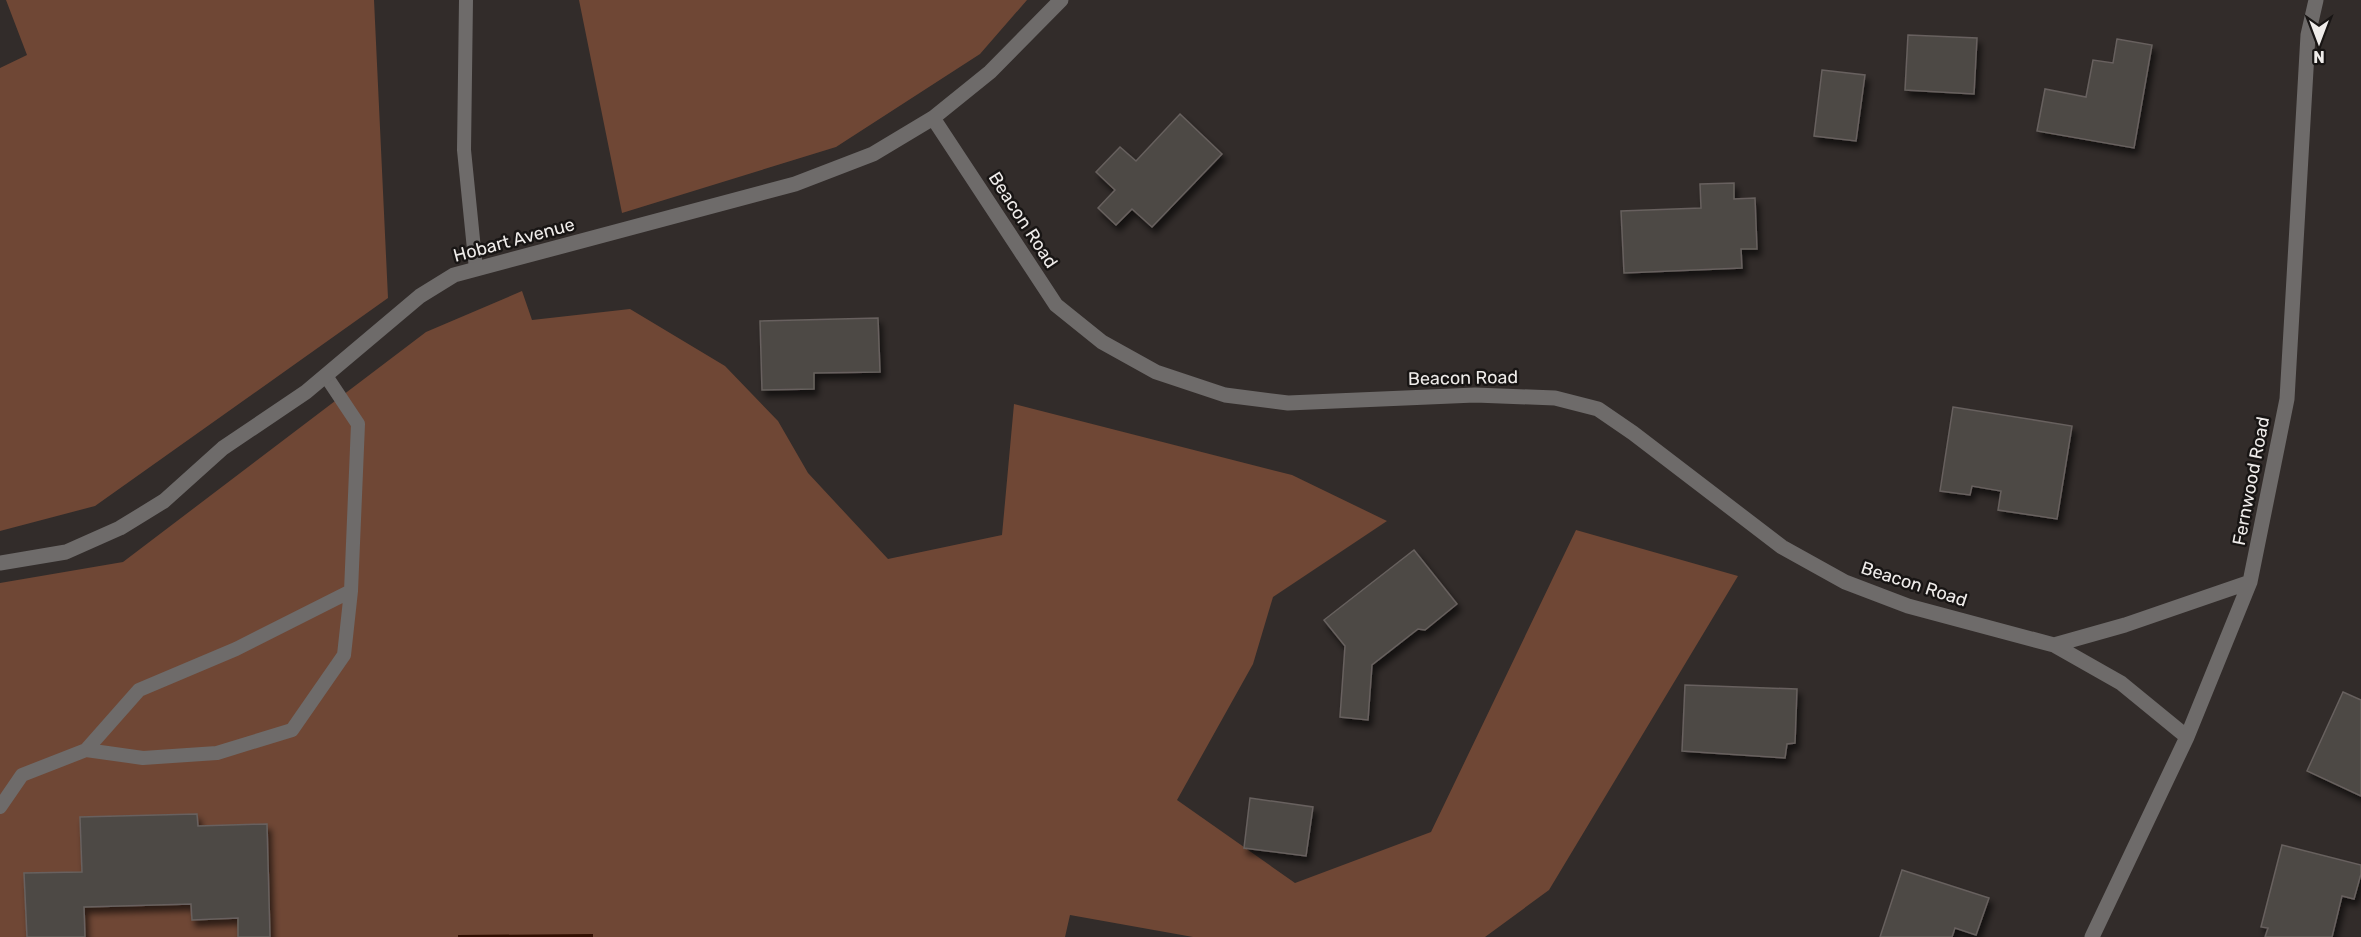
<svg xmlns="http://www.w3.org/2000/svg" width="2361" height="937" font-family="Rubik,sans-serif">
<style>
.green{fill:#6f4735}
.water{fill:#311002}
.building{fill:#4d4845;stroke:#67615e;stroke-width:1.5;filter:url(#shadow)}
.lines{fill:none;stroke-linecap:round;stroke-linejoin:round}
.lane{stroke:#6e6b6a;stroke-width:14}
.street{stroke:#6e6b6a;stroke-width:15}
.labels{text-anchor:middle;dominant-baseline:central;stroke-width:5;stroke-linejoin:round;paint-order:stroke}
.street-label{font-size:18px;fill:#efecea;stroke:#181514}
</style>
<defs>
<filter id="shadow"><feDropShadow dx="3.5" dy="6" stdDeviation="3" flood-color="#0009"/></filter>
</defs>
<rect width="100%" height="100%" fill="#322c2a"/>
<path class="green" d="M 6,0 L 374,0 L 388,298 L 95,506 L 0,531 L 0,68 L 27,55 Z
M 579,0 L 1027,0 L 980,54 L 836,147 L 622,213 Z
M 522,291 L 532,320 L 630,309 L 725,366 L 778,421 L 808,473 L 888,559 L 1002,535 L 1014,404 L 1292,475 L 1387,521 L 1273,597 L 1253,664 L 1177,800 L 1295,883 L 1431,832 L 1576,530 L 1738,576 L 1549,890 L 1485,937 L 1193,937 L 1070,915 L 1065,937 L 0,937 L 0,583 L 123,562 L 426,332 Z"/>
<path class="water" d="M 593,934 L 593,937 L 458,937 L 458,935 Z"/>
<path class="building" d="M 1908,35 L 1977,38 L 1974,94 L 1905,90 Z
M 2117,39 L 2152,45 L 2134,148 L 2037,131 L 2045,89 L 2086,97 L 2093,60 L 2113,63 Z
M 1822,70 L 1865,75 L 1856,141 L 1814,136 Z
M 1180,114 L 1222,154 L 1152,227 L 1132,209 L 1116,225 L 1098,208 L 1115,190 L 1096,172 L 1120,147 L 1136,161 Z
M 1734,183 L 1734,199 L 1755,198 L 1757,249 L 1741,249 L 1742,268 L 1624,273 L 1621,211 L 1701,208 L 1700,184 Z
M 878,318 L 880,372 L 814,373 L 814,389 L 762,390 L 760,321 Z
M 1953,407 L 2072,426 L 2057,519 L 1998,510 L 2001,491 L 1972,486 L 1970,495 L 1940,491 Z
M 1414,550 L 1457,604 L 1425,630 L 1418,629 L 1372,665 L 1368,720 L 1340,717 L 1345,646 L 1324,620 Z
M 1685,685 L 1797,689 L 1795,743 L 1787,744 L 1785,758 L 1682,751 Z
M 2343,692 L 2361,700 L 2361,796 L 2307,771 Z
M 1250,798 L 1313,807 L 1306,856 L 1244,848 Z
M 197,814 L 198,826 L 267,824 L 270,937 L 238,937 L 238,918 L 192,920 L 191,904 L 84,907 L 85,937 L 27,937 L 24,873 L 82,872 L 80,817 Z
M 2282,845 L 2361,865 L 2361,874 L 2354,899 L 2342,896 L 2332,937 L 2265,937 L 2268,928 L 2261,927 Z
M 1902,870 L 1989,898 L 1976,935 L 1955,928 L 1952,937 L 1880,937 Z"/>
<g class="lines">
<path class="lane" d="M 466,0 L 464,150 L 476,269
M 86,750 L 143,758 L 217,753 L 292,730 L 344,655 L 351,591
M 0,807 L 22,775 L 86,750 L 139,690 L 236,649 L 351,591 L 358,424 L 326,376"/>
<path class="street" d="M 933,118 L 1056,305 L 1102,342 L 1156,372 L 1225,395 L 1288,403 L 1475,395 L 1555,398 L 1598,409 L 1633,433 L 1782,547 L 1845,582 L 1908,606 L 2054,645 L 2121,683 L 2187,737
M 0,563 L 66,552 L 120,528 L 164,501 L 223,448 L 306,392 L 420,296 L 454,275 L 795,184 L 873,154 L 933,118 L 990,72 L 1061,0
M 2054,645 L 2125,625 L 2250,582
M 2092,937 L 2187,737 L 2250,582 L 2287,399 L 2308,35 L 2316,0"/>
</g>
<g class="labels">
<g class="street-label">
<text transform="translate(1023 220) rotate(57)">Beacon Road</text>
<text transform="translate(514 240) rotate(-15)">Hobart Avenue</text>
<text transform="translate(1463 378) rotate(-1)">Beacon Road</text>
<text transform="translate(2251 481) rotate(-79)">Fernwood Road</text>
<text transform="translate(1914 584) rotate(18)">Beacon Road</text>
</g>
</g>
<g transform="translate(2319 42) rotate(180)" stroke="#181514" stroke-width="4.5" paint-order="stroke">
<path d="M0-4.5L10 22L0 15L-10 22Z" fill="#efecea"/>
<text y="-9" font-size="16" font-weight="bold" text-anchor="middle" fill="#efecea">N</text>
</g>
</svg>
